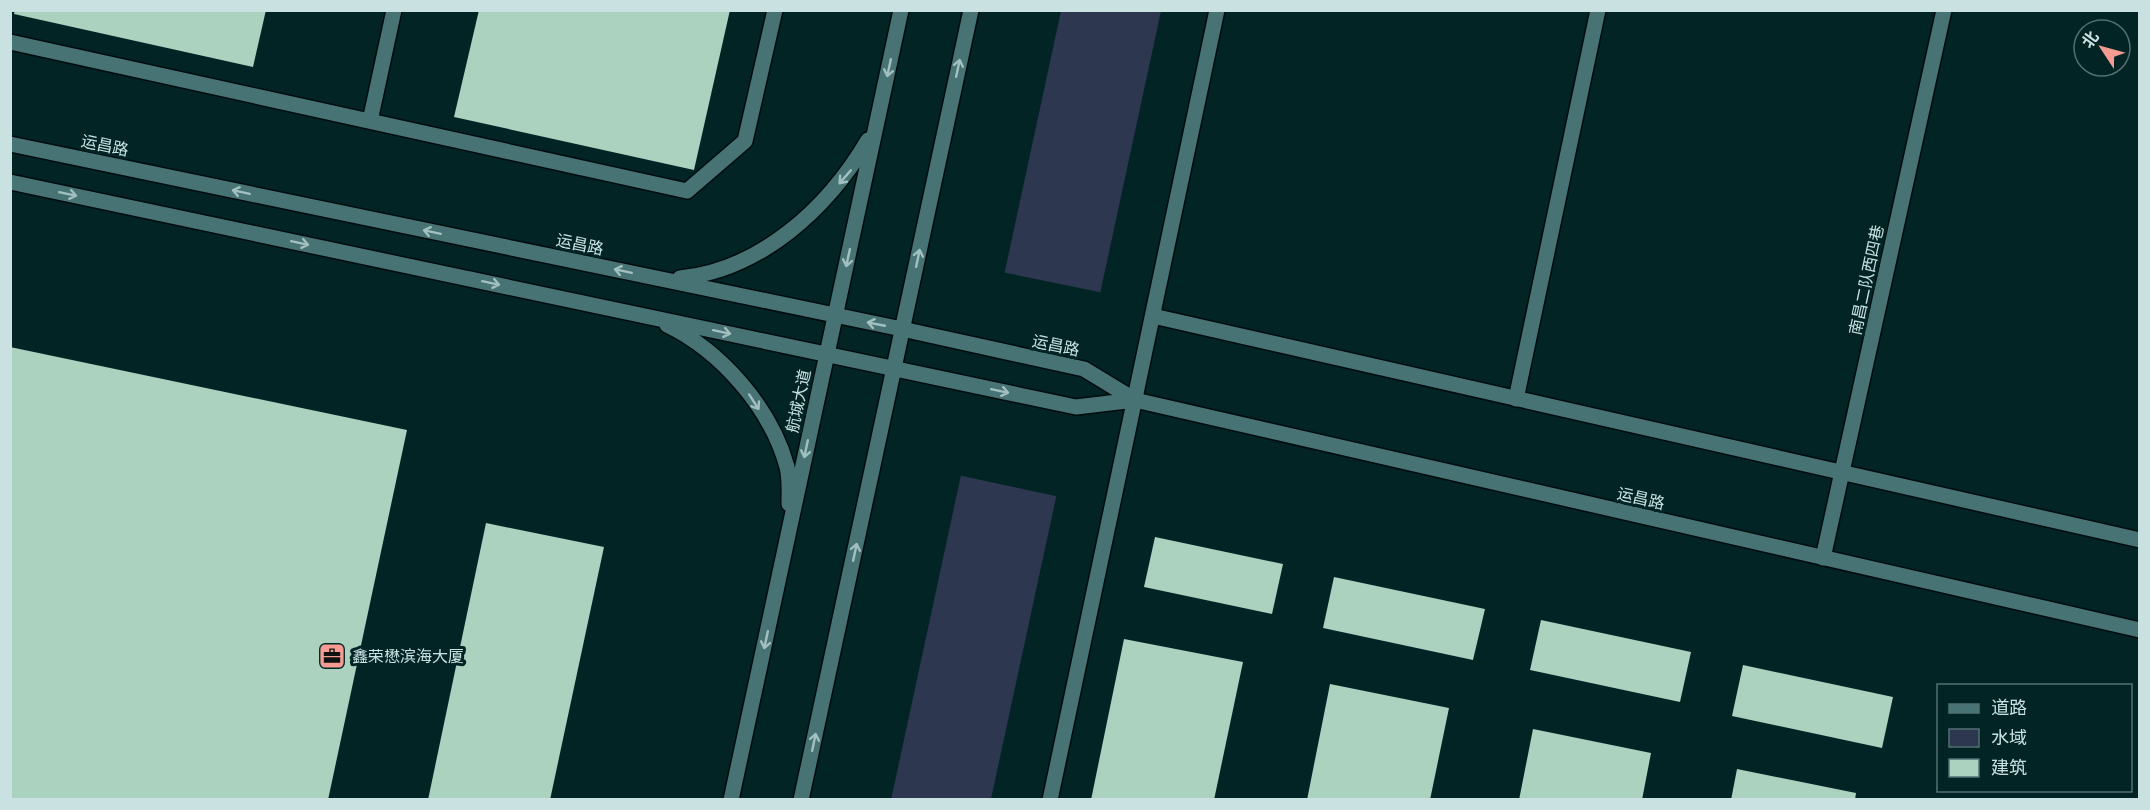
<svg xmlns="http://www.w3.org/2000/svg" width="2150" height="810" font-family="Mulish,'Noto Sans SC',sans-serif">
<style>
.water{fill:#2d374f}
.pier{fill:#022425}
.building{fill:#abd1bf}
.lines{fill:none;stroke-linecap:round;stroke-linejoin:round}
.lane-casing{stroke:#000c0d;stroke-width:18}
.street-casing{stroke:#000c0d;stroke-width:18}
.secondary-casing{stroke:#000c0d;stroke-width:18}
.lane{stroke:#477374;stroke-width:15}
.street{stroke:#477374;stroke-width:15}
.secondary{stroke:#477374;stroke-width:15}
.oneway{stroke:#a3c0c1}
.labels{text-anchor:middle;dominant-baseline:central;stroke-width:6;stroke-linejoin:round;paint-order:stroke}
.street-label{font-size:16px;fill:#cae1e2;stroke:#022425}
.poi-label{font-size:16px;fill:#cae1e2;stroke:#022425;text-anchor:start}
</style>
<rect width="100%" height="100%" fill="#022425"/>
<path class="water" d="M 1061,11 L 1161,11 L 991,799 L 891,800 Z"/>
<path class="pier" d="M 1002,272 L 1104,293 L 1060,497 L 958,475 Z"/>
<path class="building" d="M 15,10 L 266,10 L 253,67 L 14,14 Z
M 479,10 L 730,10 L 694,170 L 454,117 Z
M 10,347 L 407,430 L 328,800 L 10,800 Z
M 486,523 L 604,547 L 550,800 L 428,800 Z
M 1155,537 L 1283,564 L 1272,614 L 1144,587 Z
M 1334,577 L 1485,609 L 1473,660 L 1323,628 Z
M 1541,620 L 1691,652 L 1680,702 L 1530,670 Z
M 1124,639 L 1243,662 L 1214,800 L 1091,800 Z
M 1743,665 L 1893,697 L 1882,748 L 1732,716 Z
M 1330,684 L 1449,708 L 1430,800 L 1307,800 Z
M 1533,729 L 1651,753 L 1642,800 L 1519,800 Z
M 1737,769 L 1856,793 L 1855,800 L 1731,800 Z"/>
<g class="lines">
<defs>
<path id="lane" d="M 10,42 L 687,191 L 745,141 L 775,10
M 370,121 L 394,10
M 1153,316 L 2140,540"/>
<path id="street" d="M 1516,399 L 1598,10
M 1823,558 L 1944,10
M 1050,800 L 1217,10"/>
<path id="secondary" d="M 10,144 L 902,329 L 1084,369 L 1135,400 L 2140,630
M 10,182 L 1076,407 L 1135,400
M 680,278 C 761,270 828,208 868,140
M 667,325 C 721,351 771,408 787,467 C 790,478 789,492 789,504
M 731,800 L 901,10
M 801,800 L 971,10"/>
</defs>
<use href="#lane" class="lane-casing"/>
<use href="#street" class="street-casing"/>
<use href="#secondary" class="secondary-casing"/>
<use href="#lane" class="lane"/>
<use href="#street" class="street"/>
<use href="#secondary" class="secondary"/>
</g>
<defs><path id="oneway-shaft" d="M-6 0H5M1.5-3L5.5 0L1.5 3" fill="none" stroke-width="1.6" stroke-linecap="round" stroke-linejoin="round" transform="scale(1.5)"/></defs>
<g class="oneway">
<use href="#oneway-shaft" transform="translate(889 68) rotate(102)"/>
<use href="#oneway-shaft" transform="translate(958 68) rotate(-78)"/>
<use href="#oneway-shaft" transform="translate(845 177) rotate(131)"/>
<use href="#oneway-shaft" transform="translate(241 192) rotate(-168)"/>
<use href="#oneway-shaft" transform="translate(68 194) rotate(12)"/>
<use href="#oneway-shaft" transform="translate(432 232) rotate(-168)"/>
<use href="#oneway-shaft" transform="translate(300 243) rotate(12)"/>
<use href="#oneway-shaft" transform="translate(848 258) rotate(102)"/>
<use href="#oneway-shaft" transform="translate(918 258) rotate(-78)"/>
<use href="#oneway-shaft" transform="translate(623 271) rotate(-168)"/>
<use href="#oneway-shaft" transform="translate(491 283) rotate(12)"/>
<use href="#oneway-shaft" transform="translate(876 324) rotate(-169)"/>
<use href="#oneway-shaft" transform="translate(722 332) rotate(12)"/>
<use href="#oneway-shaft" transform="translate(1000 391) rotate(12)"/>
<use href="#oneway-shaft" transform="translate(754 402) rotate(57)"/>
<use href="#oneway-shaft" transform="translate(806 449) rotate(102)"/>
<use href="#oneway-shaft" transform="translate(855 552) rotate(-78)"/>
<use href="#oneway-shaft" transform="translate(766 640) rotate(102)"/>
<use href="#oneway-shaft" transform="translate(814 742) rotate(-78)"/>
</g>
<defs>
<symbol id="office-square" viewBox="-11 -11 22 22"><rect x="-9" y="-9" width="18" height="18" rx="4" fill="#f59c92" stroke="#022425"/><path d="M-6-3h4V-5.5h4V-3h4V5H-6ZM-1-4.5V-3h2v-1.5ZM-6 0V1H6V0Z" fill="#111"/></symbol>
</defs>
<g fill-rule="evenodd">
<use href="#office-square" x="317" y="641" width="30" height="30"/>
</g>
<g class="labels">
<g class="street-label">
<text transform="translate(105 145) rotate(12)">运昌路</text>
<text transform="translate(580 244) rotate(12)">运昌路</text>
<text transform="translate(1866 280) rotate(-78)">南昌二队西四巷</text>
<text transform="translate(1056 345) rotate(12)">运昌路</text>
<text transform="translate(798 401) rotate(-78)">航城大道</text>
<text transform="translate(1641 498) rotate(13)">运昌路</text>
</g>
<g class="poi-label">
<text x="352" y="656">鑫荣懋滨海大厦</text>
</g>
</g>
<rect width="2150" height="810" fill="none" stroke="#cae1e2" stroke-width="24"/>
<rect x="1937" y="684" width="195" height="108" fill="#022425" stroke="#527071" stroke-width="1.5"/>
<rect x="1949" y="704" width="30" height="9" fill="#477374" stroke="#527071" stroke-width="1.5"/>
<text x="1991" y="714" font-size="18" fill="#cae1e2">道路</text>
<rect x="1949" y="729" width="30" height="18" fill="#2d374f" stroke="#527071" stroke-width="1.5"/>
<text x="1991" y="744" font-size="18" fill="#cae1e2">水域</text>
<rect x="1949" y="759" width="30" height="18" fill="#abd1bf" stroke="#527071" stroke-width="1.5"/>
<text x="1991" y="774" font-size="18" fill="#cae1e2">建筑</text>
<g transform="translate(2102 48) rotate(306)"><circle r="28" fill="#022425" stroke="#527071" stroke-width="1.5"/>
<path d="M0-4.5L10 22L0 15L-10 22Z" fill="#f59c92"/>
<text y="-9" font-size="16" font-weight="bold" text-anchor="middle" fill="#cae1e2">北</text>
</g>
</svg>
